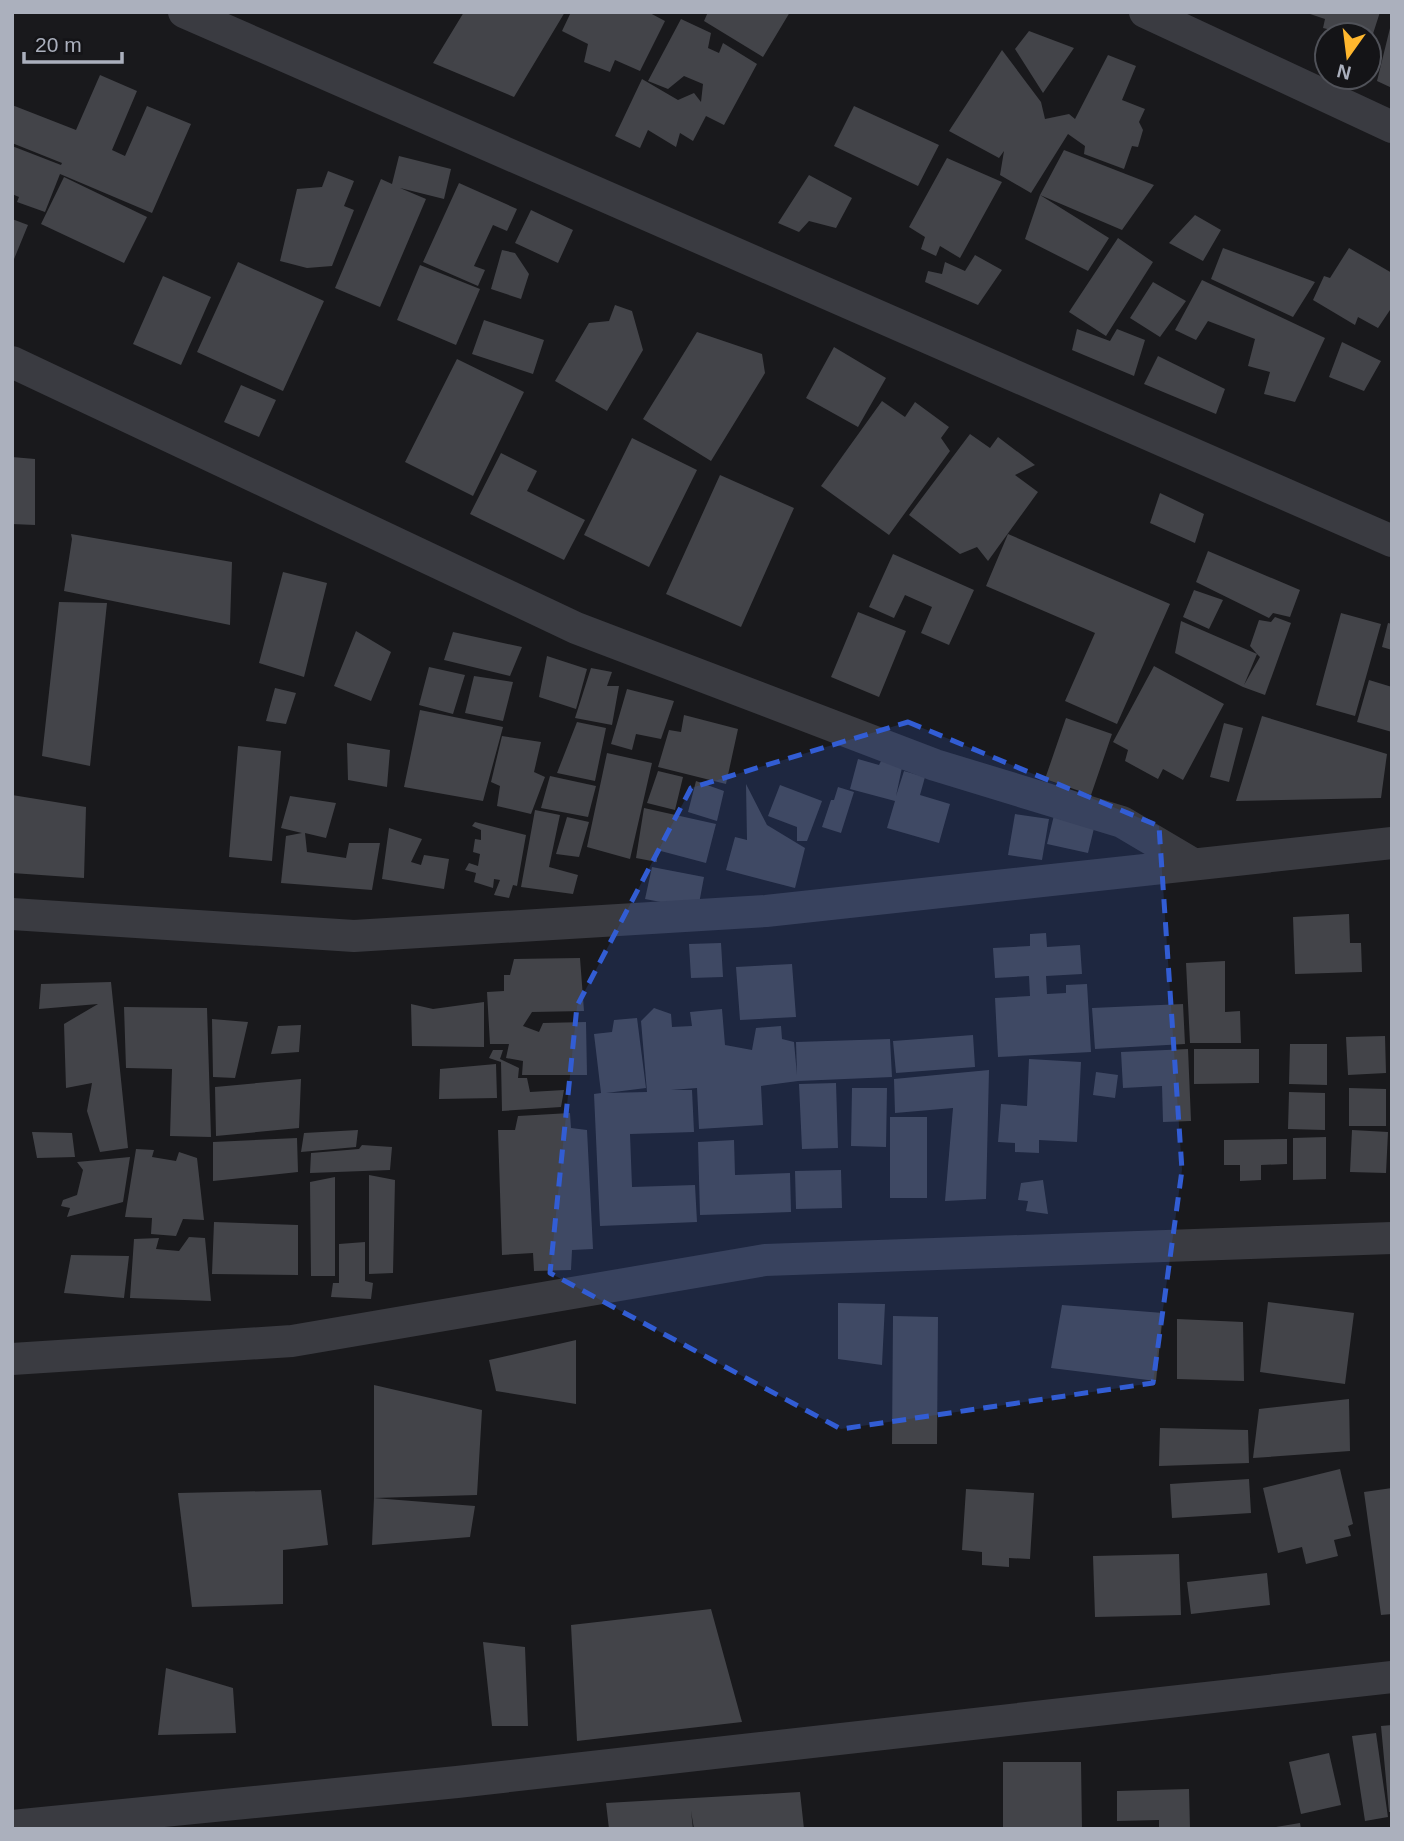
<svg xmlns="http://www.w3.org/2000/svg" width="1404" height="1841" font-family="Helvetica,sans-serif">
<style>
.building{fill:#434449}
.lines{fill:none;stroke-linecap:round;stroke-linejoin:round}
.street{stroke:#3a3b41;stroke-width:32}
.marked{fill:#325dd4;fill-opacity:0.2;stroke:#325dd4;stroke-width:5;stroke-dasharray:14 9;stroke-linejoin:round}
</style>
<rect width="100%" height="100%" fill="#19191c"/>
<path class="building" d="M 464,12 L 565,12 L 514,97 L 433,63 Z
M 571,12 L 648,12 L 665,21 L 640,71 L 615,60 L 610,72 L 584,62 L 588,44 L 562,31 Z
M 708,12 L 790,12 L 763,57 L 704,21 Z
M 1304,12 L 1380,12 L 1371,40 L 1369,39 L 1369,35 L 1352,35 L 1323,28 L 1325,19 Z
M 681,19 L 711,33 L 708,48 L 719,53 L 723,43 L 757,64 L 724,125 L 706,116 L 693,141 L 680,133 L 676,147 L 648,130 L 640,148 L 615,136 L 642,79 L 678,100 L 694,93 L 701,102 L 703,84 L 684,76 L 668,89 L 648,81 Z
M 1391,24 L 1392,25 L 1392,88 L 1377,81 Z
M 1029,31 L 1074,48 L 1043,93 L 1015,49 Z
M 1002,50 L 1041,102 L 1045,119 L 1069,114 L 1075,119 L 1108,55 L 1136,66 L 1122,100 L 1145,109 L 1139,122 L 1143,130 L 1138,147 L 1132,146 L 1124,169 L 1084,154 L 1085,146 L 1068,134 L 1031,193 L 1000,175 L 1004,151 L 999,158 L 949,131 Z
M 100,75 L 137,91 L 112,150 L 125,156 L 147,106 L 191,124 L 152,213 L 60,174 L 45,212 L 17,202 L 19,197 L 12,194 L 12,146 L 61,165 L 62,163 L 12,143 L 12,105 L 76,130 Z
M 854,106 L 939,145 L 918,186 L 834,146 Z
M 1064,150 L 1154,185 L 1122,230 L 1040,195 Z
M 399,156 L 451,169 L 444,199 L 400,188 L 426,199 L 380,307 L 335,288 L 381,179 L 392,184 Z
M 947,158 L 1002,182 L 960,258 L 940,246 L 936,256 L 921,249 L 925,237 L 909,227 Z
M 328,171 L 354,181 L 344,206 L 354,210 L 332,266 L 307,268 L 280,261 L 297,189 L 322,187 Z
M 809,175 L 852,198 L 836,228 L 809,221 L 799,232 L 778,223 Z
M 64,177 L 147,217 L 124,263 L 41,224 Z
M 459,183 L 517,209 L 507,231 L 493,225 L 474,266 L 485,270 L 478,286 L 423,262 Z
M 1040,195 L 1109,238 L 1088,271 L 1025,239 Z
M 531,210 L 573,230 L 558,263 L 515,243 Z
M 1195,215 L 1221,230 L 1203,261 L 1169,243 Z
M 12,219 L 28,225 L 12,264 Z
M 1118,238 L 1153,262 L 1106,336 L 1069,312 Z
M 1223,248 L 1315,282 L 1293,317 L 1211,279 Z
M 1349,248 L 1392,273 L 1392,307 L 1378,328 L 1358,317 L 1355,325 L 1313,300 L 1324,276 L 1330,278 Z
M 502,250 L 515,253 L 529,274 L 521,299 L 491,289 Z
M 975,255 L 1002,270 L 978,305 L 925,282 L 928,271 L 942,274 L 945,262 L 965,271 Z
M 238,262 L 324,301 L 283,391 L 197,352 Z
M 420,265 L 480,289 L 456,345 L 397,320 Z
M 163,276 L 211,297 L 181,365 L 133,344 Z
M 1202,280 L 1325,338 L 1295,402 L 1264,394 L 1270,372 L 1248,366 L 1255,339 L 1208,321 L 1196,340 L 1175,330 Z
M 1153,282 L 1186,301 L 1160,337 L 1130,318 Z
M 615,305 L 632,311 L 643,350 L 607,411 L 555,381 L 589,323 L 609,321 Z
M 484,320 L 544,340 L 533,374 L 472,354 Z
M 1077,329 L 1110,341 L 1117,329 L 1145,340 L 1134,376 L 1072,350 Z
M 697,332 L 762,354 L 765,373 L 711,461 L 643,419 Z
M 1342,342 L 1381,361 L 1364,391 L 1329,377 Z
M 834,347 L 886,378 L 858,427 L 806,398 Z
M 1158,356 L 1225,389 L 1216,414 L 1144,384 Z
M 457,359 L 524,392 L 473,496 L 405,462 Z
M 241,385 L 276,400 L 259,437 L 224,422 Z
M 882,401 L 905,417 L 915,402 L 949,427 L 941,438 L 950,451 L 889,535 L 821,486 Z
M 970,434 L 990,448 L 998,437 L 1035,465 L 1015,475 L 1038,492 L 988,561 L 977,547 L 960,554 L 909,515 Z
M 632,438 L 697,470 L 649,567 L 584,535 Z
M 501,453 L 537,471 L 527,491 L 585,520 L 564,560 L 470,514 Z
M 12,457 L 35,459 L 35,525 L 12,524 Z
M 720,475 L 794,508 L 741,627 L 666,594 Z
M 1160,493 L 1204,514 L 1195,543 L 1150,523 Z
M 71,534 L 232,562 L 230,625 L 64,591 L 72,539 Z
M 1008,534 L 1170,604 L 1117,724 L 1065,701 L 1095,633 L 986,586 Z
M 1208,551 L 1300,590 L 1290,617 L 1273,613 L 1269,618 L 1196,582 Z
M 893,554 L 974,590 L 949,645 L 921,633 L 932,607 L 905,595 L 894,618 L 869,607 Z
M 283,572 L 327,583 L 304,677 L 259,663 Z
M 1194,590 L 1223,600 L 1209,629 L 1183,617 Z
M 59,602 L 107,603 L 90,766 L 42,756 Z
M 858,612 L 906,631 L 879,697 L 831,677 Z
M 1341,613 L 1381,624 L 1355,716 L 1316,705 Z
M 1275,617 L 1291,623 L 1265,695 L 1243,687 L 1175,653 L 1181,621 L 1257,654 L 1244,685 L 1260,657 L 1257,654 L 1250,646 L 1259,620 L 1271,622 Z
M 1388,623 L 1392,624 L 1392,650 L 1382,647 Z
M 356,631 L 391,652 L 371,701 L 334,686 Z
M 453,632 L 522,647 L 510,676 L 444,660 Z
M 547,656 L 587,669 L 576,709 L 539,697 Z
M 1154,666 L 1224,704 L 1183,780 L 1163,769 L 1158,779 L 1125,761 L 1128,750 L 1113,742 Z
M 429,667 L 465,675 L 453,714 L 419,705 Z
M 591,668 L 612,672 L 607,686 L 619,686 L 612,725 L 575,718 Z
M 474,676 L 513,682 L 503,721 L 465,713 Z
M 1369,680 L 1392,687 L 1392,732 L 1357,722 Z
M 275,688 L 296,693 L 286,724 L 266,721 Z
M 627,689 L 674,701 L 661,739 L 636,734 L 632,750 L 611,744 Z
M 420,710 L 503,727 L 483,801 L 404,787 Z
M 684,715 L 738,729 L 726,784 L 658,767 L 669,730 L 681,732 Z
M 1262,716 L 1387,754 L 1381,798 L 1236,801 Z
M 1066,718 L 1112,734 L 1091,795 L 1045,779 Z
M 577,722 L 606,728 L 595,781 L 557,773 Z
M 1224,723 L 1243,728 L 1229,782 L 1210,777 Z
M 502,736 L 541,742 L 534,772 L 545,777 L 531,814 L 497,806 L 500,786 L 491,782 Z
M 347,743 L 390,750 L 387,787 L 348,780 Z
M 238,746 L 281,751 L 272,861 L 229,857 Z
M 607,753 L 652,763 L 630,859 L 587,847 Z
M 883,757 L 903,763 L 896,796 L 904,771 L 925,777 L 920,795 L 950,804 L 939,843 L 887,828 L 895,801 L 850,789 L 858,759 L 879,765 Z
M 658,771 L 683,777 L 675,810 L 647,803 Z
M 550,776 L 596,786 L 588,817 L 541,808 Z
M 696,781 L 724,791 L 717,821 L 688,812 Z
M 746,784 L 767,825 L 805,848 L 795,888 L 726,870 L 735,837 L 747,840 Z
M 780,785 L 822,801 L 807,841 L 797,841 L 797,827 L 768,816 Z
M 838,787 L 854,792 L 841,833 L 822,827 L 831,800 L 834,800 Z
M 12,795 L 86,807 L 84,878 L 12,873 Z
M 290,796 L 336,803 L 326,838 L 305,833 L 307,852 L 346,858 L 349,843 L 380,843 L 372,890 L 281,883 L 286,836 L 302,833 L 281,828 Z
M 644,808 L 716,824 L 706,863 L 657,850 L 657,862 L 636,858 Z
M 535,810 L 560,815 L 549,867 L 578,875 L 573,894 L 521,887 Z
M 1055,811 L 1096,820 L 1088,853 L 1047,844 Z
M 1015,814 L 1049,819 L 1042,860 L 1008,855 Z
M 567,817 L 589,822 L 579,857 L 556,854 Z
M 475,822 L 526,835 L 517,886 L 513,885 L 509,898 L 494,895 L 500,880 L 494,879 L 493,888 L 474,882 L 476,873 L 465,870 L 469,863 L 478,866 L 480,854 L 473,852 L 475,839 L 481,840 L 481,830 L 472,826 Z
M 389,828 L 422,839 L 411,862 L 421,865 L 424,855 L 449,859 L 444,889 L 382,879 Z
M 652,867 L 704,877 L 698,909 L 645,899 Z
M 1349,914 L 1350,943 L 1361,943 L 1362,972 L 1295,974 L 1293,917 Z
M 1046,933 L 1047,947 L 1080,945 L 1082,974 L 1046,976 L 1047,994 L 1066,993 L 1066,985 L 1087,984 L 1091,1052 L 998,1057 L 995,998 L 1030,996 L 1029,976 L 995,978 L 993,948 L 1030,946 L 1030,934 Z
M 721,943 L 723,977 L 691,978 L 689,944 Z
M 580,958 L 584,1011 L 532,1012 L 523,1026 L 539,1032 L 543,1023 L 586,1022 L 587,1075 L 522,1075 L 523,1061 L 506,1058 L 509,1044 L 490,1044 L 487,992 L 504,991 L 504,975 L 510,975 L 514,959 Z
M 1225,961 L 1225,1012 L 1240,1011 L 1241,1043 L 1190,1043 L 1186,963 Z
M 792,964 L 796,1017 L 740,1020 L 736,967 Z
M 111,982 L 128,1148 L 100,1152 L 87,1111 L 92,1083 L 66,1088 L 64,1024 L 98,1004 L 39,1009 L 41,984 Z
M 484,1002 L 484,1047 L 412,1046 L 411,1004 L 433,1009 Z
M 1183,1004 L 1185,1044 L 1095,1049 L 1092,1008 Z
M 124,1007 L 207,1008 L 211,1137 L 170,1136 L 172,1069 L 126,1068 Z
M 654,1008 L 671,1014 L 672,1027 L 692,1026 L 690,1012 L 722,1009 L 725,1045 L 752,1050 L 756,1028 L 781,1026 L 782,1039 L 794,1042 L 797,1075 L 796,1042 L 890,1039 L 892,1077 L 798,1081 L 761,1086 L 763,1125 L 699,1129 L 697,1088 L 671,1090 L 692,1090 L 694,1132 L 630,1134 L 632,1187 L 695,1185 L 697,1222 L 600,1226 L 594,1094 L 601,1093 L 594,1034 L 612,1032 L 614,1020 L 637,1018 L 646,1088 L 606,1093 L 647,1092 L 641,1021 Z
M 212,1019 L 248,1022 L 235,1078 L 213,1077 Z
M 301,1025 L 299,1052 L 271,1054 L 278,1026 Z
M 973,1035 L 975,1067 L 896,1073 L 893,1041 Z
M 1385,1036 L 1386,1073 L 1348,1075 L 1346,1037 Z
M 1290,1044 L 1327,1044 L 1327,1085 L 1289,1084 Z
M 1188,1049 L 1191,1121 L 1163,1122 L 1162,1086 L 1123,1088 L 1121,1052 Z
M 1194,1049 L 1259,1049 L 1259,1083 L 1194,1084 Z
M 493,1050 L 503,1050 L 500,1059 L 519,1068 L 518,1078 L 527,1078 L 530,1092 L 564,1090 L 561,1107 L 502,1111 L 501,1062 L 489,1058 Z
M 1029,1059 L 1081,1062 L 1077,1142 L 1039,1140 L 1039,1153 L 1015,1152 L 1015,1143 L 998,1142 L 1001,1104 L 1027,1106 Z
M 496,1064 L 497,1098 L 439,1099 L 440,1069 Z
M 989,1070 L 986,1199 L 945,1201 L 953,1108 L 895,1113 L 894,1079 Z
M 1096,1072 L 1118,1075 L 1115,1098 L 1093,1095 Z
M 301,1079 L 299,1128 L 216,1136 L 215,1087 Z
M 836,1083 L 838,1148 L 802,1149 L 799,1084 Z
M 852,1088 L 887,1088 L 886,1147 L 851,1146 Z
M 1349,1088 L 1386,1089 L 1386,1126 L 1349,1126 Z
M 1289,1092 L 1325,1093 L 1325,1130 L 1288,1129 Z
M 570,1113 L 571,1128 L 587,1130 L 593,1249 L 572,1250 L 571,1270 L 534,1271 L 533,1253 L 502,1255 L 498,1130 L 515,1130 L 518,1116 Z
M 890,1117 L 927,1117 L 927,1198 L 890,1198 Z
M 358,1130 L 356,1147 L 301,1152 L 304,1133 Z
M 1352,1130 L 1388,1132 L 1386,1173 L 1350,1172 Z
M 32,1132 L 72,1133 L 75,1157 L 37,1158 Z
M 1326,1137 L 1326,1179 L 1293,1180 L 1293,1138 Z
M 297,1138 L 298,1172 L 213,1181 L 213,1142 Z
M 1287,1139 L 1287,1164 L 1261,1165 L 1261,1180 L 1240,1181 L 1240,1165 L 1224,1165 L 1224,1140 Z
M 734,1140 L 735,1175 L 790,1173 L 791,1212 L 700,1215 L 698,1142 Z
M 362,1145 L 392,1147 L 390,1170 L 310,1173 L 311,1153 L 359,1149 Z
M 136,1149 L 154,1150 L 152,1157 L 176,1161 L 179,1152 L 197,1158 L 204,1220 L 183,1219 L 176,1236 L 151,1234 L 152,1218 L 125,1217 Z
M 130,1157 L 123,1202 L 67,1217 L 70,1208 L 61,1206 L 63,1200 L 77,1195 L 83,1170 L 77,1162 Z
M 841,1170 L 842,1208 L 796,1209 L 795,1171 Z
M 369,1175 L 395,1180 L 393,1273 L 369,1274 Z
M 335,1177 L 335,1276 L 311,1276 L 310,1182 Z
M 1043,1180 L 1048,1214 L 1026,1211 L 1028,1201 L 1018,1200 L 1021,1183 Z
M 214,1222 L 298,1225 L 298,1275 L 212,1274 Z
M 189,1237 L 205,1238 L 211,1301 L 130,1298 L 134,1239 L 159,1238 L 156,1249 L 179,1251 Z
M 365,1242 L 365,1281 L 373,1283 L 371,1299 L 331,1297 L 333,1283 L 339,1283 L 339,1244 Z
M 71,1255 L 129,1256 L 124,1298 L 64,1293 Z
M 1268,1302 L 1354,1313 L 1345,1384 L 1260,1372 Z
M 838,1303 L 885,1304 L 882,1365 L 838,1359 Z
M 1062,1305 L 1163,1313 L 1156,1381 L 1051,1368 Z
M 893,1316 L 938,1317 L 937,1444 L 892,1444 Z
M 1177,1319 L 1243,1322 L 1244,1381 L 1177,1379 Z
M 576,1340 L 576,1404 L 496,1391 L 489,1360 Z
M 374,1385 L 482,1410 L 477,1495 L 374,1498 L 475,1506 L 470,1537 L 372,1545 L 374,1498 Z
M 1349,1399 L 1350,1451 L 1253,1458 L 1259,1409 Z
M 1160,1428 L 1248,1430 L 1249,1463 L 1159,1466 Z
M 1340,1469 L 1353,1524 L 1348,1526 L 1351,1536 L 1334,1540 L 1338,1556 L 1306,1564 L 1302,1547 L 1278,1553 L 1263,1488 Z
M 1249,1479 L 1251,1513 L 1172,1518 L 1170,1484 Z
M 1392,1488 L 1392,1614 L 1381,1615 L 1364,1492 Z
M 966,1489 L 1034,1493 L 1030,1559 L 1009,1558 L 1009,1567 L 982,1565 L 982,1552 L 962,1550 Z
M 321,1490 L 328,1545 L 283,1550 L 283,1604 L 192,1607 L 178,1493 Z
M 1179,1554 L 1181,1615 L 1095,1617 L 1093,1556 Z
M 1267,1573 L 1270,1605 L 1191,1614 L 1187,1582 Z
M 711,1609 L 742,1722 L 577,1741 L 571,1625 Z
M 483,1642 L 525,1647 L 528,1726 L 492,1726 Z
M 166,1668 L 233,1688 L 236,1733 L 158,1735 Z
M 1392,1725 L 1392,1812 L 1389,1812 L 1381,1726 Z
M 1376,1733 L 1388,1817 L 1365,1821 L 1352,1736 Z
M 1329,1753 L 1341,1805 L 1301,1814 L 1289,1762 Z
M 1003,1762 L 1081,1762 L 1082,1829 L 1003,1829 Z
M 1189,1789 L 1190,1829 L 1159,1829 L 1159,1820 L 1117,1821 L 1117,1791 Z
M 800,1792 L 804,1829 L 694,1829 L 691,1811 L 693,1829 L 609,1829 L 606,1803 Z
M 1300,1823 L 1301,1829 L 1276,1829 L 1276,1827 Z"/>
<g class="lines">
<path class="street" d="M 184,12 L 1392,541
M 1145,12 L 1392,127
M 12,362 L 576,628 L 935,765 L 1122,822 L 1193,864
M 12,914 L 354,936 L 766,911 L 1392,843
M 12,1359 L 292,1341 L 765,1260 L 1392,1238
M 12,1826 L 457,1782 L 1392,1677"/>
</g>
<path class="marked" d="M 908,722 L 1159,826 L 1182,1170 L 1153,1383 L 841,1429 L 550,1273 L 577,1006 L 691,788 Z"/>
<rect width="1404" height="1841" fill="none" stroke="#abb0bd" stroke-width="28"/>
<g transform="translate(1348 56) rotate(194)"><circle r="33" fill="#141417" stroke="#505259" stroke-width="2"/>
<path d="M0-5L12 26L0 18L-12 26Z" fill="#ffb72e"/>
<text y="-10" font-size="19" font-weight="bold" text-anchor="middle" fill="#abb0bd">N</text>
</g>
<path d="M24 52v10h98v-10" fill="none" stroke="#abb0bd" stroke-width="3.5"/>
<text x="35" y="52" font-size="21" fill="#abb0bd" stroke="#141417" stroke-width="5" paint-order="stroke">20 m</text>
</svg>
